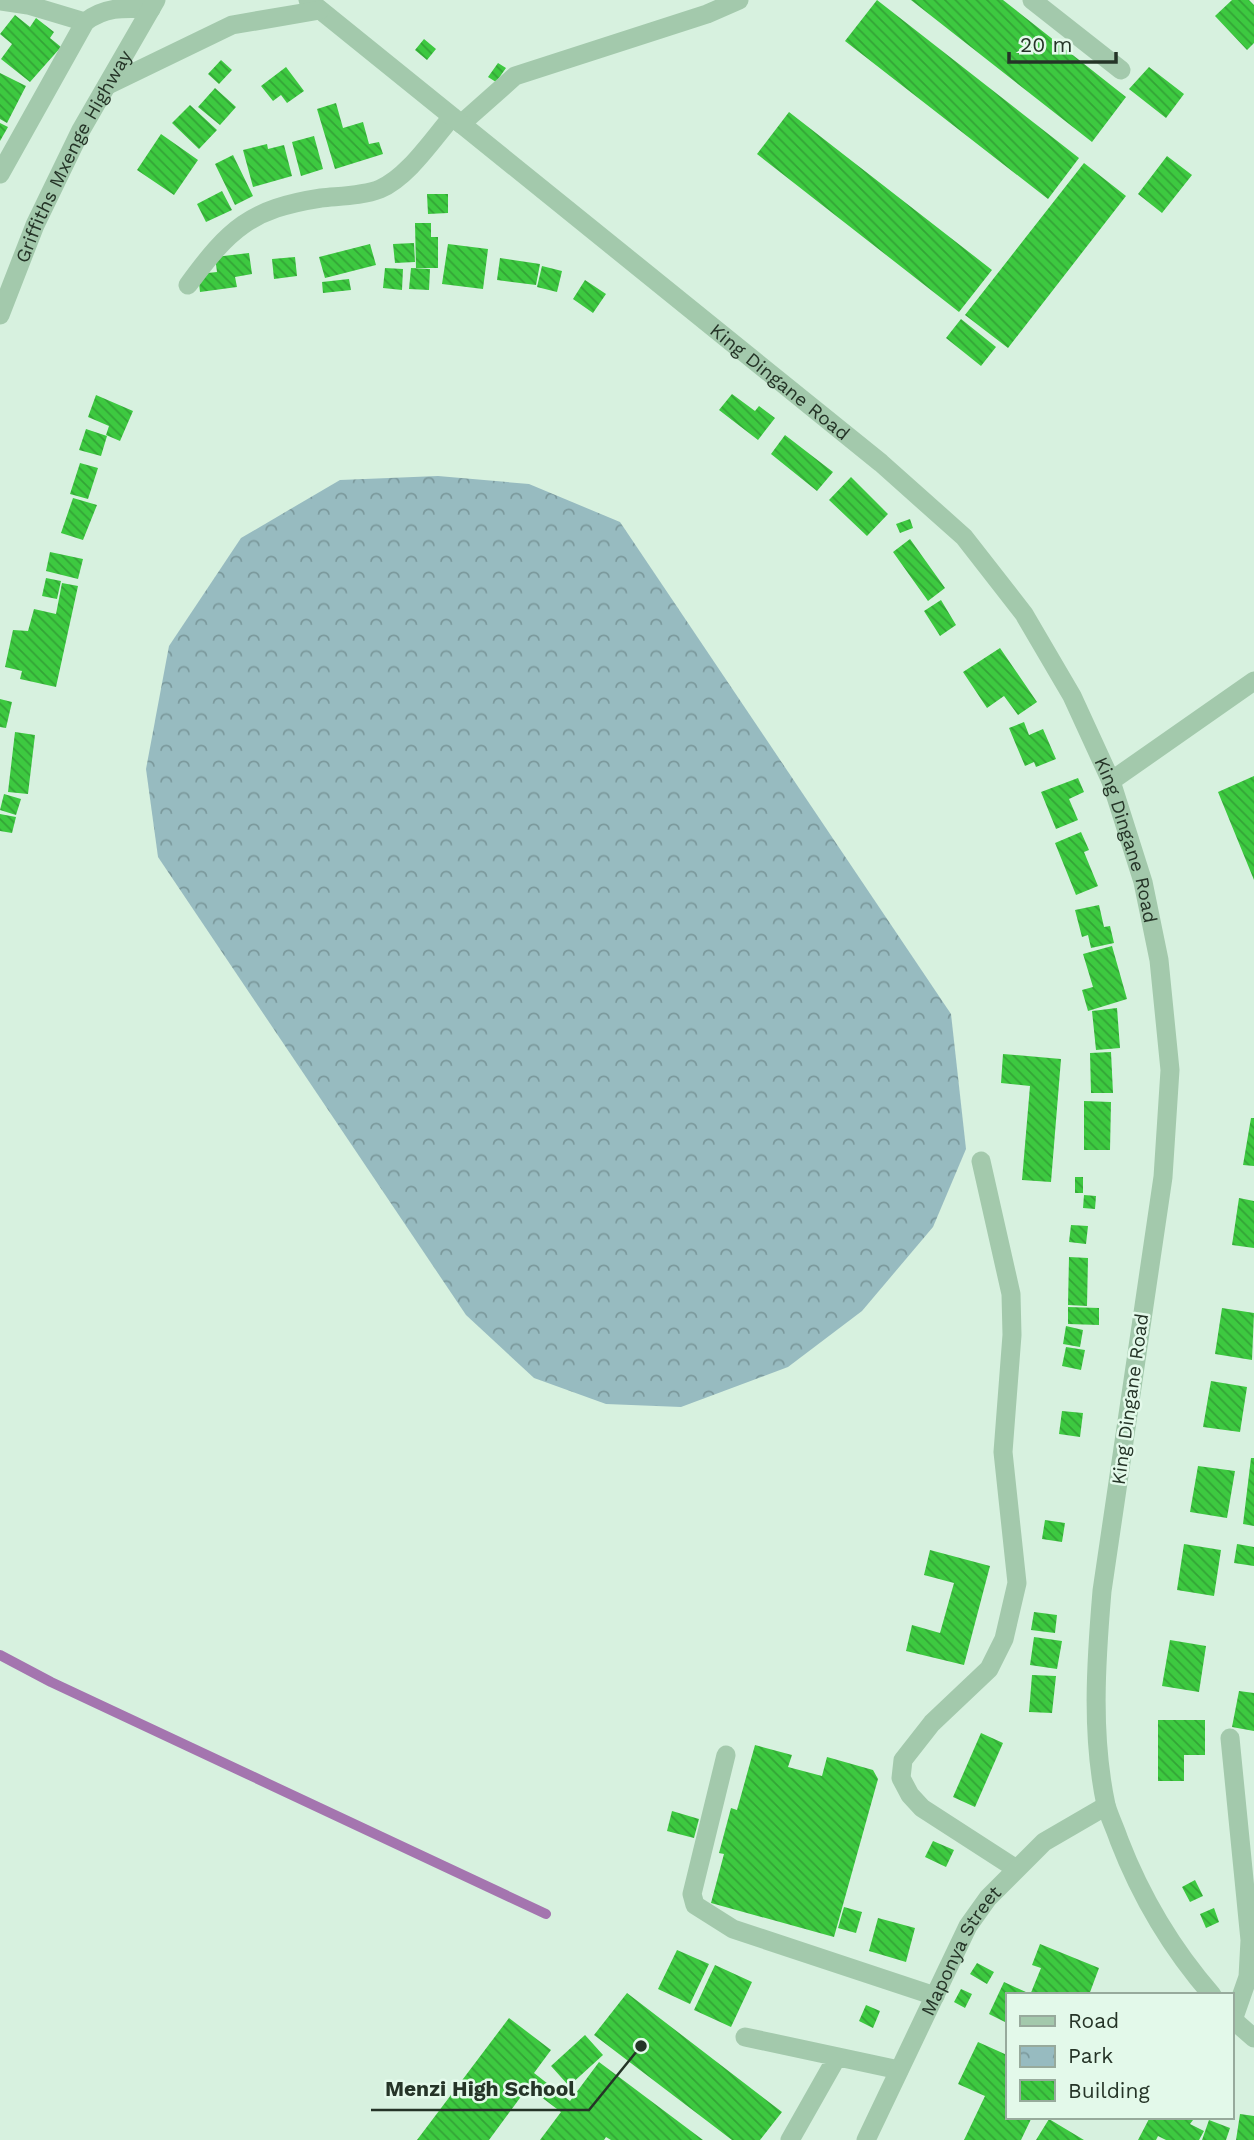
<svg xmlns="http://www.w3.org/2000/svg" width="1254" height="2140" font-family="'Work Sans',sans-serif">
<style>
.park{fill:url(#park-crowns)}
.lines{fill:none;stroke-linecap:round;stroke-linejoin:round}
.stream{stroke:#a475af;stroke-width:10}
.building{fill:url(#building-back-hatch)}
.service{stroke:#a3c9ac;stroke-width:19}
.minor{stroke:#a3c9ac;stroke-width:19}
.tertiary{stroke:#a3c9ac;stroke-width:19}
.labels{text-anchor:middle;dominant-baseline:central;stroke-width:5;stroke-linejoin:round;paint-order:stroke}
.street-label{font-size:19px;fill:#253427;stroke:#e3f9ea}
.leader{fill:none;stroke:#253427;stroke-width:2.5}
.callout-dot{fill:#253427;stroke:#e3f9ea;stroke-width:2.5}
.callout-label{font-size:21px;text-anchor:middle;font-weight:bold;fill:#253427;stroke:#e3f9ea;stroke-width:5;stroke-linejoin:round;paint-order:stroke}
</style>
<defs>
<pattern id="park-crowns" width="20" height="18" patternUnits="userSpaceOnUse" patternTransform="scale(1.75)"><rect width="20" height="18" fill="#97bbc0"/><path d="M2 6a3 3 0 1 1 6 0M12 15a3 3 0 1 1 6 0" fill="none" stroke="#7b999c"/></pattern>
<pattern id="building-back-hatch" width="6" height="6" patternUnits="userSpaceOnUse" patternTransform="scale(1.75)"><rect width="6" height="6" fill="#3dc940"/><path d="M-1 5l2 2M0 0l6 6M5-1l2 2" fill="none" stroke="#33a436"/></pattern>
</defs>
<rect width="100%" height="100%" fill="#d7f1df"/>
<path class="park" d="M 438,476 L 529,484 L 620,522 L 951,1014 L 966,1149 L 933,1227 L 862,1311 L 788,1367 L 681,1407 L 606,1404 L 534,1378 L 466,1315 L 158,857 L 146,769 L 169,646 L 241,538 L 340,480 Z"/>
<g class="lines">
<path class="stream" d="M 0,1655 L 51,1682 L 546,1914"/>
</g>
<path class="building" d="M 877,0 L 1079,158 L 1048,199 L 845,41 Z
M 911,0 L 1003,0 L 1126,97 L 1092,142 Z
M 1232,0 L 1249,0 L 1254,5 L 1254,43 L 1247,50 L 1215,16 Z
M 15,15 L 30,27 L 36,18 L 54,32 L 50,38 L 61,47 L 30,82 L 1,59 L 12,44 L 0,34 Z
M 424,39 L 436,49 L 427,60 L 415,50 Z
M 221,60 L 232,70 L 219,84 L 208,74 Z
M 498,63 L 506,68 L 496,82 L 488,77 Z
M 286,67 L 304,91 L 287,103 L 281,95 L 273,101 L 261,86 Z
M 1149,67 L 1184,94 L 1166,118 L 1129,89 Z
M 0,73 L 26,86 L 7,123 L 0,119 Z
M 215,88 L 236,107 L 220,125 L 198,107 Z
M 336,103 L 343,128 L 363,122 L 369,144 L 379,142 L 383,154 L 335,169 L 317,109 Z
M 190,105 L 217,130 L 199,149 L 172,123 Z
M 789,112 L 992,270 L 959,312 L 757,154 Z
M 0,123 L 8,127 L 0,141 Z
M 161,134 L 198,160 L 174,195 L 137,170 Z
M 314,136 L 323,169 L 301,176 L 292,142 Z
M 267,144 L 268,149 L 284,145 L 292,176 L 253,187 L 243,150 Z
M 233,155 L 253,196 L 235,205 L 215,164 Z
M 1167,156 L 1192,175 L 1162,213 L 1138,194 Z
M 1084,163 L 1126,196 L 1008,348 L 965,315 Z
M 222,191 L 232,210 L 206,222 L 197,204 Z
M 427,194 L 448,194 L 448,213 L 428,214 Z
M 415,223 L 431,223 L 431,237 L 438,237 L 438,268 L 416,268 Z
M 414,243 L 415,262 L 395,263 L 393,244 Z
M 370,244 L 376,265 L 325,278 L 319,257 Z
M 448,244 L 488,249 L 483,289 L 442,284 Z
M 249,253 L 252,274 L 235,277 L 237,287 L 200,292 L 198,274 L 217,272 L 215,257 Z
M 295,257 L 297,276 L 274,279 L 272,259 Z
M 500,258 L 540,264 L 536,285 L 497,280 Z
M 542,266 L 562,271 L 557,292 L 537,287 Z
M 385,268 L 403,269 L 402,290 L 383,288 Z
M 411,268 L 430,269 L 429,290 L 409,289 Z
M 349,279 L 351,290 L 323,293 L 322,282 Z
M 585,280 L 606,294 L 593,313 L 573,299 Z
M 961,319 L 996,347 L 981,366 L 946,338 Z
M 732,394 L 755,411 L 759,406 L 775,418 L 758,440 L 719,410 Z
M 96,395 L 133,411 L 120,441 L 106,435 L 109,426 L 88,417 Z
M 86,429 L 107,436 L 101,456 L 79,450 Z
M 785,435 L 833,472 L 817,491 L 771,454 Z
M 80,463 L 98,468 L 88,499 L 70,494 Z
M 851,477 L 888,514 L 867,536 L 829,500 Z
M 73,498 L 97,505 L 83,540 L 61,533 Z
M 910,519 L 913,528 L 900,533 L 896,524 Z
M 910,539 L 945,588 L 928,601 L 893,552 Z
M 50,552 L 83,559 L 78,579 L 46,571 Z
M 46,578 L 61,581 L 57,599 L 42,596 Z
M 62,583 L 78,586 L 56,687 L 20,679 L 22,671 L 5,667 L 13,630 L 28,631 L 34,609 L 56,614 Z
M 941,600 L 956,625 L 940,636 L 924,611 Z
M 1000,648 L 1037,702 L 1018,715 L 1004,696 L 987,708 L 963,672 Z
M 0,699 L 12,702 L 6,728 L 0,727 Z
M 1024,722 L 1029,735 L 1043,729 L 1056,759 L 1036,767 L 1034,762 L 1025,766 L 1009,728 Z
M 15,732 L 35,735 L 28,794 L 8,792 Z
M 1254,776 L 1254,880 L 1218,792 Z
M 1078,778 L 1084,792 L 1069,799 L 1078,820 L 1056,829 L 1041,792 Z
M 4,794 L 21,799 L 16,815 L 0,810 Z
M 0,814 L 16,817 L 12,833 L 0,831 Z
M 1081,832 L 1089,850 L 1084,852 L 1098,886 L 1076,895 L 1055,843 Z
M 1099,905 L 1104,927 L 1110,926 L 1114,943 L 1091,948 L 1088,935 L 1082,937 L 1075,910 Z
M 1112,946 L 1127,999 L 1088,1011 L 1082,990 L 1093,987 L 1083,954 Z
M 1117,1008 L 1120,1048 L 1096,1050 L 1092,1011 Z
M 1111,1052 L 1113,1093 L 1091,1093 L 1090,1053 Z
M 1003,1054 L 1061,1059 L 1051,1182 L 1022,1180 L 1030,1086 L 1001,1083 Z
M 1084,1101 L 1111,1102 L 1110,1150 L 1084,1150 Z
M 1251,1118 L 1254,1118 L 1254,1166 L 1243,1165 Z
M 1075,1177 L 1083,1177 L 1083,1193 L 1075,1193 Z
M 1084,1195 L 1096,1196 L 1095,1209 L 1083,1208 Z
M 1239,1198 L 1254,1201 L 1254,1248 L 1232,1245 Z
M 1071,1225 L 1088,1226 L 1086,1244 L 1069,1242 Z
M 1069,1257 L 1088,1258 L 1087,1306 L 1068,1305 Z
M 1068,1307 L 1099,1308 L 1099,1325 L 1068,1324 Z
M 1222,1308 L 1254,1313 L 1252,1360 L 1215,1354 Z
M 1066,1326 L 1083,1330 L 1080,1347 L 1063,1344 Z
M 1066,1347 L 1085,1350 L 1081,1370 L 1062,1366 Z
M 1211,1381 L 1247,1387 L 1240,1432 L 1203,1427 Z
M 1062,1411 L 1083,1413 L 1080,1437 L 1059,1434 Z
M 1251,1458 L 1254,1458 L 1254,1526 L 1243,1524 Z
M 1198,1466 L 1235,1471 L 1227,1518 L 1190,1512 Z
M 1045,1520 L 1065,1523 L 1062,1542 L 1042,1539 Z
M 1184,1544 L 1221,1550 L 1214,1596 L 1177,1590 Z
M 1237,1544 L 1254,1547 L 1254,1566 L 1234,1563 Z
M 930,1550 L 990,1566 L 964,1665 L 906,1651 L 912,1625 L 940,1633 L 954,1583 L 924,1575 Z
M 1034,1612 L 1057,1615 L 1055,1633 L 1031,1630 Z
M 1034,1637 L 1062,1641 L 1057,1669 L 1030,1665 Z
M 1170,1640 L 1206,1646 L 1199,1692 L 1162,1686 Z
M 1032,1675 L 1056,1676 L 1052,1713 L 1029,1712 Z
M 1239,1691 L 1254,1693 L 1254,1731 L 1232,1727 Z
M 1158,1720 L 1205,1720 L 1205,1755 L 1184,1755 L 1184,1781 L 1158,1781 Z
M 981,1733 L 1003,1743 L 975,1807 L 953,1797 Z
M 755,1745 L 792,1755 L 788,1767 L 822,1776 L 827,1757 L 873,1770 L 878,1779 L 834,1937 L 711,1903 L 724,1854 L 719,1853 L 731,1808 L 737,1810 Z
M 672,1811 L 699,1819 L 694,1838 L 667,1831 Z
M 933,1841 L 954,1850 L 946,1867 L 925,1857 Z
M 1195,1880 L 1203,1896 L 1190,1902 L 1182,1887 Z
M 844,1907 L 862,1912 L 856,1933 L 838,1928 Z
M 1214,1908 L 1219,1922 L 1206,1928 L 1200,1914 Z
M 878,1918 L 915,1928 L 906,1962 L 869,1951 Z
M 1040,1944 L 1099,1968 L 1089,1995 L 1030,1995 L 1041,1968 L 1032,1965 Z
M 677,1950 L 709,1964 L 690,2004 L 658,1989 Z
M 977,1963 L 994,1972 L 987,1984 L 970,1974 Z
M 715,1965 L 752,1982 L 731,2027 L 694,2010 Z
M 1004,1982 L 1028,1993 L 1007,1995 L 1007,2023 L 989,2014 Z
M 961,1989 L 972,1994 L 965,2008 L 954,2002 Z
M 627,1993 L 782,2112 L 760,2140 L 732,2140 L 594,2035 Z
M 866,2005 L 880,2011 L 873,2028 L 859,2021 Z
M 509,2018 L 551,2050 L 534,2073 L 570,2101 L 599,2062 L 703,2140 L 611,2140 L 606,2137 L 604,2140 L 540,2140 L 561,2112 L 528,2087 L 489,2140 L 417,2140 Z
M 585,2035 L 603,2055 L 569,2086 L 551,2066 Z
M 978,2042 L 1007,2055 L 1007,2117 L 1032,2117 L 1021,2140 L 964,2140 L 985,2096 L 958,2084 Z
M 1240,2114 L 1254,2116 L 1254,2140 L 1236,2140 Z
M 1150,2117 L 1187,2117 L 1193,2120 L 1190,2124 L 1204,2131 L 1199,2140 L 1166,2140 L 1158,2136 L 1156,2140 L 1138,2140 Z
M 1049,2119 L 1084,2140 L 1036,2140 Z
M 1209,2120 L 1230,2128 L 1226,2140 L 1202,2140 Z"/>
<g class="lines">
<path class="service" d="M 1032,0 L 1121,70
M 0,1 L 28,5 L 85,22
M 461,124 L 515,76 L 707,14 L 739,0
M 188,285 C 229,229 250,209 321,198 C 339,196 363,196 380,189 C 408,177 432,140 452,117
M 981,1161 L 1011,1294 L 1012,1335 L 1003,1452 L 1017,1583 L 1004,1639 L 989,1669 L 932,1723 L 903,1760 L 901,1778 L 910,1795 L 922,1808 L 1015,1868
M 1230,1738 L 1250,1940 L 1248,1977 L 1233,2020
M 726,1755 L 692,1894 L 695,1905 L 733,1929 L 935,1996
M 745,2037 L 899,2070
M 790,2140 L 837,2057"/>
<g class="minor">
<path d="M 0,174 L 85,22 C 106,6 125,8 151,9"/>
<path d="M 1111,781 L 1254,681"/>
<path id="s1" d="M 866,2140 L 968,1926 L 988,1898 L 1044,1842 L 1106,1806"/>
</g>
<g class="tertiary">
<path id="s2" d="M 308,0 L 881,463 L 964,537 L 1024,614 L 1072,696 L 1111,781 L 1143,882 L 1159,960 L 1170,1070 L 1163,1177 L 1102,1591 C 1096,1662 1091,1735 1106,1805 C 1109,1816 1115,1828 1119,1840 C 1141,1897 1171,1948 1212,1995"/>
<path d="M 108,85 L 232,25 L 320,10"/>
<path id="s3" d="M 0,315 L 35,225 L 81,130 L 156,0"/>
<path d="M 1231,2018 L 1254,2038"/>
</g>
</g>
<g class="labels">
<g class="street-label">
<text stroke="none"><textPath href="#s3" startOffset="175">Griffiths Mxenge Highway</textPath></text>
<text stroke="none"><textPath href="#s2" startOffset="607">King Dingane Road</textPath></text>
<text stroke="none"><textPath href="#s2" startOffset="1195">King Dingane Road</textPath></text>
<text transform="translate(1130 1399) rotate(-82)">King Dingane Road</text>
<text stroke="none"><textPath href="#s1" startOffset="212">Maponya Street</textPath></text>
</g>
</g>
<path class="leader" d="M641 2046L589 2110H371"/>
<circle class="callout-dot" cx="641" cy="2046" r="7"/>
<g class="callout-label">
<text x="480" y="2096">Menzi High School</text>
</g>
<rect x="1006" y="1993" width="228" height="126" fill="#e3f9ea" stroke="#97aa9c" stroke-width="2"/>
<rect x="1020" y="2016" width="35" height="10" fill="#a3c9ac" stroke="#97aa9c" stroke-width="2"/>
<text x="1068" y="2028" font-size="21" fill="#253427">Road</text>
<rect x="1020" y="2046" width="35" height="21" fill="url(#park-crowns)" stroke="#97aa9c" stroke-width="2"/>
<text x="1068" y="2063" font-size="21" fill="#253427">Park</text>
<rect x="1020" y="2080" width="35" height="21" fill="url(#building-back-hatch)" stroke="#97aa9c" stroke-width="2"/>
<text x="1068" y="2098" font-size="21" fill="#253427">Building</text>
<path d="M1009 52v10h107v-10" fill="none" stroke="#253427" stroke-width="3.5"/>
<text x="1020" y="52" font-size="21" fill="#253427" stroke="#e3f9ea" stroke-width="5" paint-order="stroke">20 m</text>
</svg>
